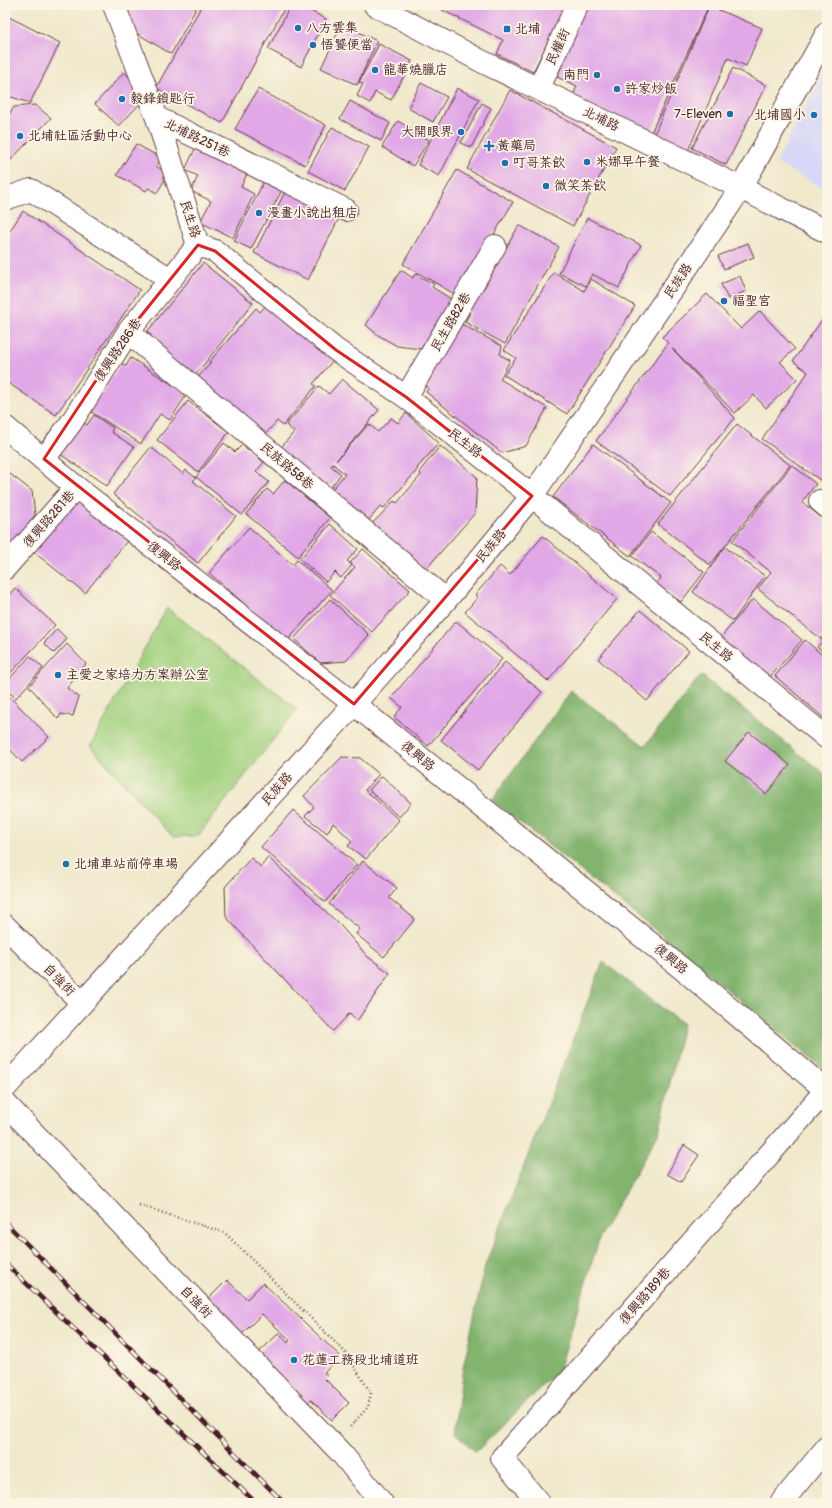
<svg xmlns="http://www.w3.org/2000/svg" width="832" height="1508" font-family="Pangolin,'LXGW WenKai TC',sans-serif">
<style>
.built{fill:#d7d7f8}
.green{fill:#a3d280;stroke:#767856}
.forest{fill:#82b46e;stroke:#666a4c}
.building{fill:#e1a8e7}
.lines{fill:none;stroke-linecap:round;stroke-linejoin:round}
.minor-casing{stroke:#633d43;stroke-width:24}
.path{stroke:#633d43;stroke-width:2.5;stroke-dasharray:1 3;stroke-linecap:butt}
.minor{stroke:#fff;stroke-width:22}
.rail-casing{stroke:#4a1f2b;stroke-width:4.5}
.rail{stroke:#fcf5e5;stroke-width:3;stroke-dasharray:9;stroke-linecap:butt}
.marked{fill:none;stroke:#d62828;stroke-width:3;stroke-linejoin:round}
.poi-dot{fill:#1f6fb2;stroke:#fcf5e5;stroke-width:1.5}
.labels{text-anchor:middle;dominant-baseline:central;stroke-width:3.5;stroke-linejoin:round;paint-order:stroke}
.poi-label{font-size:13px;fill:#4a1f2b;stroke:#fcf5e5;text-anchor:start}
.street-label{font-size:13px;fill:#4a1f2b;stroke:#fcf5e5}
</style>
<rect width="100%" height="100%" fill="#fcf5e5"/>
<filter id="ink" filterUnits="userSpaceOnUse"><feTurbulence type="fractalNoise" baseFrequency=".025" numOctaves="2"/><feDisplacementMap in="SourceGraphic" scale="8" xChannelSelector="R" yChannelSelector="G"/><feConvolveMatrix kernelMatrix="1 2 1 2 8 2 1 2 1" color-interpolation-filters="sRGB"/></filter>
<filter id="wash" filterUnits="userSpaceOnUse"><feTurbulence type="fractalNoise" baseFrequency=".012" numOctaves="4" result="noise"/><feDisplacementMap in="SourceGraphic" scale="16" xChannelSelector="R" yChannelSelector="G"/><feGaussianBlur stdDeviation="0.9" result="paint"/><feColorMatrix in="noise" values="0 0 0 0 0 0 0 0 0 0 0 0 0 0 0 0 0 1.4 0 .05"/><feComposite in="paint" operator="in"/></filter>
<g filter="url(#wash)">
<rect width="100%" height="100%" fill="#f0e9cc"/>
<path class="built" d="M 827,67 L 827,190 L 776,163 Z"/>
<path class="green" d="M 167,608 L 297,709 L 198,836 L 173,837 L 90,746 Z"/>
<path class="forest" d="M 701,675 L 827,776 L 827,1072 L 649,925 L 492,800 L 571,691 L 645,746 Z
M 603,962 L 683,1024 L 659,1132 L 600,1236 L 559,1370 L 476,1452 L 455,1433 L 462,1373 L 485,1266 Z"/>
<g id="blocks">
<path class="building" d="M 122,5 L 198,5 L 171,54 L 130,29 Z
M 202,5 L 286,5 L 222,123 L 156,88 Z
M 291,5 L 299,5 L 326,19 L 301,67 L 268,49 Z
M 445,5 L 566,5 L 533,72 L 497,54 L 503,40 L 442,10 Z
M 586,5 L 709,5 L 651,133 L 572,98 L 577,86 L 557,77 L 564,61 L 561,60 Z
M 709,6 L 762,28 L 746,66 L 728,58 L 688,151 L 653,137 Z
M 5,15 L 60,43 L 30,103 L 8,96 L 5,102 Z
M 342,24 L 377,41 L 357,85 L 321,68 Z
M 379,44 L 412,61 L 391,100 L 375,92 L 370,103 L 357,96 L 363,84 L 359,82 Z
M 733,68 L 766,85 L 726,165 L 692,148 Z
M 124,72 L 148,95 L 119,126 L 95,104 Z
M 421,83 L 447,97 L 433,122 L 408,108 Z
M 457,88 L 479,99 L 439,176 L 418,165 Z
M 258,89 L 326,125 L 305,165 L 235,129 Z
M 510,90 L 616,147 L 573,226 L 467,169 Z
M 350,101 L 390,123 L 381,141 L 340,119 Z
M 482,103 L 491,108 L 471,148 L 461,143 Z
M 35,105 L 51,118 L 6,165 L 5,163 L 5,120 L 14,107 Z
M 398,121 L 429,140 L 413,166 L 382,147 Z
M 332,127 L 369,147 L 345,191 L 308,171 Z
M 136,144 L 161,158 L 156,166 L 168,174 L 157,193 L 148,188 L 146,191 L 117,175 Z
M 195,149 L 247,174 L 241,187 L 254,194 L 233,238 L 200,222 L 211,201 L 191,191 L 198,176 L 185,170 Z
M 457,170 L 513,202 L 458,296 L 403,264 Z
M 266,177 L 284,186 L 251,249 L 234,241 Z
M 286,190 L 340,216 L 308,280 L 254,253 Z
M 23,211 L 140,290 L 56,415 L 5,381 L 5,238 Z
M 587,218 L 641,245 L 619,288 L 592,274 L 586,286 L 559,273 Z
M 519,225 L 559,247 L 505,344 L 465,322 L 470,313 L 466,310 L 479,285 L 484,288 Z
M 748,243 L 754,257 L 724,269 L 718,256 Z
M 203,263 L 253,303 L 193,378 L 147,341 L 151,335 L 147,332 Z
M 401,270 L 413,278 L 415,274 L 434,284 L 432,287 L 451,299 L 421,349 L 397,346 L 378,335 L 366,325 Z
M 554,272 L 584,291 L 591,279 L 635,306 L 567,414 L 504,375 L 516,358 L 504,350 Z
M 740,276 L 746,291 L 728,299 L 721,284 Z
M 707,294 L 741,329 L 760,311 L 795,349 L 780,362 L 797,379 L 766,408 L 754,395 L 735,413 L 672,348 L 735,418 L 670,496 L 596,441 L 668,343 L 662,337 Z
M 268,303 L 334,359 L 313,384 L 316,386 L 283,426 L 277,421 L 262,438 L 196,379 L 211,363 L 209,362 L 256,308 L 260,312 Z
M 827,313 L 827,485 L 762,439 L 808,372 L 793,361 Z
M 456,321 L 502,346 L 500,355 L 510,360 L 500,379 L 547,408 L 526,446 L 502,453 L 426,392 L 429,388 L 422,382 Z
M 131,358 L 187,394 L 170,420 L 160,414 L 141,444 L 87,409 L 101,395 L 121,363 L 126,366 Z
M 342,379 L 379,410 L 336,461 L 369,424 L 378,432 L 391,418 L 398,423 L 406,413 L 439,443 L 417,468 L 418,469 L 384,508 L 381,506 L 366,523 L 330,492 L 345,474 L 333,464 L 331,466 L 341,474 L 327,492 L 278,451 L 294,432 L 286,425 L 319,386 L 329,394 Z
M 188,401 L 229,432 L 198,472 L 157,440 Z
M 94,415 L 113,428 L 111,432 L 134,447 L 107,486 L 60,454 L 83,422 L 87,425 Z
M 737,424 L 790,465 L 710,565 L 658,524 Z
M 224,443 L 235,452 L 242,445 L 264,462 L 256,472 L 269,482 L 242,515 L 196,477 Z
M 593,444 L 671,503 L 630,556 L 553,497 Z
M 440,446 L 477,477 L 475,513 L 425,570 L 371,525 L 394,501 L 397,503 L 421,475 L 420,471 Z
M 151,447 L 183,474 L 186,470 L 196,478 L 193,481 L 236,516 L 198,563 L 113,494 Z
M 792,465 L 816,484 L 802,502 L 827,522 L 827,631 L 821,639 L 758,589 L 771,572 L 732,541 Z
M 5,470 L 32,491 L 35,515 L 5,554 Z
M 285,480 L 330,518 L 298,557 L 246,514 L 267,489 L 273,494 Z
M 66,494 L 135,531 L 85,593 L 25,545 Z
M 330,524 L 358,549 L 347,561 L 352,565 L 341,578 L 335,572 L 326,582 L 300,559 Z
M 249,527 L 293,565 L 297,560 L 332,590 L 287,641 L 209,573 Z
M 651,532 L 704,572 L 681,602 L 656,584 L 661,578 L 632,556 Z
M 543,536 L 617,599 L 548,681 L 465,612 L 478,597 L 475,595 L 500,566 L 510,575 Z
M 725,547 L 765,576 L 733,621 L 693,592 Z
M 363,549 L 410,590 L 372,632 L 330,595 L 355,567 L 350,563 Z
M 15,588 L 55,625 L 5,679 L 5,599 Z
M 330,599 L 369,635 L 346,661 L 320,663 L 294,639 Z
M 753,599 L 802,640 L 765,683 L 717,642 Z
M 640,610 L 689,651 L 647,701 L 598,659 Z
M 456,621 L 502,659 L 428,746 L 394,717 L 402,707 L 391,698 Z
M 57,629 L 67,639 L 54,653 L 44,643 Z
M 827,636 L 827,655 L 817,647 Z
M 805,640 L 827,659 L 827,719 L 826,720 L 775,676 Z
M 67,644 L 86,664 L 67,688 L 79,697 L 73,716 L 61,714 L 58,719 L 29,686 Z
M 30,656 L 43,668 L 16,698 L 5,689 L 5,684 Z
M 505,662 L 542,692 L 478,770 L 441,740 Z
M 10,697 L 49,737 L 22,762 L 5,744 L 5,702 Z
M 749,732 L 790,765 L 766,794 L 725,761 Z
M 342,757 L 360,758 L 379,774 L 365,790 L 399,820 L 366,859 L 348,846 L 352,841 L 333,823 L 327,833 L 305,816 L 314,807 L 304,796 Z
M 382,776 L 411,803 L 399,817 L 369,790 Z
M 293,810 L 357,865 L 325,902 L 261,847 Z
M 268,857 L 339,924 L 368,957 L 390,973 L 357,1021 L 350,1013 L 333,1031 L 226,917 L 225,887 L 251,858 L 261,867 Z
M 363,861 L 397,888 L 389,898 L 415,919 L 384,957 L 356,934 L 360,929 L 329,904 Z
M 684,1145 L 699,1155 L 681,1182 L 667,1174 Z
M 227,1280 L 247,1299 L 263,1283 L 340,1356 L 324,1373 L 328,1376 L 325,1379 L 349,1403 L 332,1420 L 311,1400 L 303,1408 L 253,1358 L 279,1333 L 288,1343 L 290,1340 L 262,1314 L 238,1338 L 203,1304 Z"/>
</g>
</g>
<g filter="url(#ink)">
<use href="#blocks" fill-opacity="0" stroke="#633d43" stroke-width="1"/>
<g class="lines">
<defs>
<path id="minor" d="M 114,5 L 157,118 L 198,245 L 215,251 L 336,350 L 406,397 L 532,496 L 827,738
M 375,5 L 483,62 L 741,188 L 827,232
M 539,88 L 577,5
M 157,118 L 346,210
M 5,199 L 31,190 L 170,279
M 128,332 L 446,600
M 406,397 L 495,246
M 5,427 L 76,487 L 354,704 L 691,976 L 827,1091
M 44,459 L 71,423 L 128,332 L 198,245
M 820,501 L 827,507
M 5,568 L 76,487
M 5,926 L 82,1003
M 5,1088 L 354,704 L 446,600 L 532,496 L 741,188 L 827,33
M 5,1103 L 342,1454 L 382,1503
M 539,1503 L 502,1458 L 826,1090
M 781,1503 L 827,1447"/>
</defs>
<use href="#minor" class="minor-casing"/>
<path class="path" d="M 139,1205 L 225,1233 L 345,1352 L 371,1393 L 368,1407 L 350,1427"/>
<use href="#minor" class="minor"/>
<defs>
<path id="rail" d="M 5,1222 L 284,1503
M 5,1263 L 256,1503"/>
</defs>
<use href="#rail" class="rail-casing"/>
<use href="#rail" class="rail"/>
</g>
</g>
<path class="marked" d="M 198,245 L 215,251 L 336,350 L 406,397 L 532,496 L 354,704 L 44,459 L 128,332 Z"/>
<g class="poi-dot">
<circle cx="298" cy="28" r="4"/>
<rect x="503" y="25" width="8" height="8" rx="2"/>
<circle cx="313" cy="45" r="4"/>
<circle cx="375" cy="70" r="4"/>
<circle cx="597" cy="75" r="4"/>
<circle cx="617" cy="89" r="4"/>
<circle cx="122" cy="99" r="4"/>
<circle cx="730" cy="114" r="4"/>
<circle cx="814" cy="115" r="4"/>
<circle cx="461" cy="132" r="4"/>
<circle cx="20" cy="136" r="4"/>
<path d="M487 140h4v4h4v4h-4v4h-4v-4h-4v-4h4z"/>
<circle cx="587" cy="162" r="4"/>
<circle cx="505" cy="163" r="4"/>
<circle cx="546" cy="186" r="4"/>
<circle cx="259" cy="213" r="4"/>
<circle cx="724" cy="301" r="4"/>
<circle cx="58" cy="675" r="4"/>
<circle cx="66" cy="864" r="4"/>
<circle cx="294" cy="1360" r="4"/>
</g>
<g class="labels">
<g class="poi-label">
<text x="306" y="28">八方雲集</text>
<text x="515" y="29">北埔</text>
<text x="321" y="45">悟饕便當</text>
<text x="383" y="70">龍華燒臘店</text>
<text x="589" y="75" text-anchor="end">南門</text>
<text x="625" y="89">許家炒飯</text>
<text x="130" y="99">毅鋒鎖匙行</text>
<text x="722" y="114" text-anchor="end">7-Eleven</text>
<text x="806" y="115" text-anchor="end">北埔國小</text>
<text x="453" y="132" text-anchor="end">大開眼界</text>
<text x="28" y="136">北埔社區活動中心</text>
<text x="497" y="146">黃藥局</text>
<text x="595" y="162">米娜早午餐</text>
<text x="513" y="163">叮哥茶飲</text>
<text x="554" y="186">微笑茶飲</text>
<text x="267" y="213">漫畫小說出租店</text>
<text x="732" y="301">福聖宮</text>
<text x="66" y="675">主愛之家培力方案辦公室</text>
<text x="74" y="864">北埔車站前停車場</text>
<text x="302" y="1360">花蓮工務段北埔道班</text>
</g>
<g class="street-label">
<text transform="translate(558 47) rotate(-65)">民權街</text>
<text transform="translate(601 119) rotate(26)">北埔路</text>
<text transform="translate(197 138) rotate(26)">北埔路251巷</text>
<text transform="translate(190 219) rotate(72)">民生路</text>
<text transform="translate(678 281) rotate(-56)">民族路</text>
<text transform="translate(451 322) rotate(-60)">民生路82巷</text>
<text transform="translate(118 350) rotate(-56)">復興路286巷</text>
<text transform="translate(465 443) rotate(38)">民生路</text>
<text transform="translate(287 466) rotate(40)">民族路58巷</text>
<text transform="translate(49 519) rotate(-49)">復興路281巷</text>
<text transform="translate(491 546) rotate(-50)">民族路</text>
<text transform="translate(164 556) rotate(38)">復興路</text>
<text transform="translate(716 647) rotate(39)">民生路</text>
<text transform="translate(418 756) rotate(39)">復興路</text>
<text transform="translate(277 789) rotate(-48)">民族路</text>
<text transform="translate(671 959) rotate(39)">復興路</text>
<text transform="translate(59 980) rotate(45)">自強街</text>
<text transform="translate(645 1296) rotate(-49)">復興路189巷</text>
<text transform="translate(196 1302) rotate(46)">自強街</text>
</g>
</g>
<rect width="832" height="1508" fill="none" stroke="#fcf5e5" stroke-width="20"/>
</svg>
